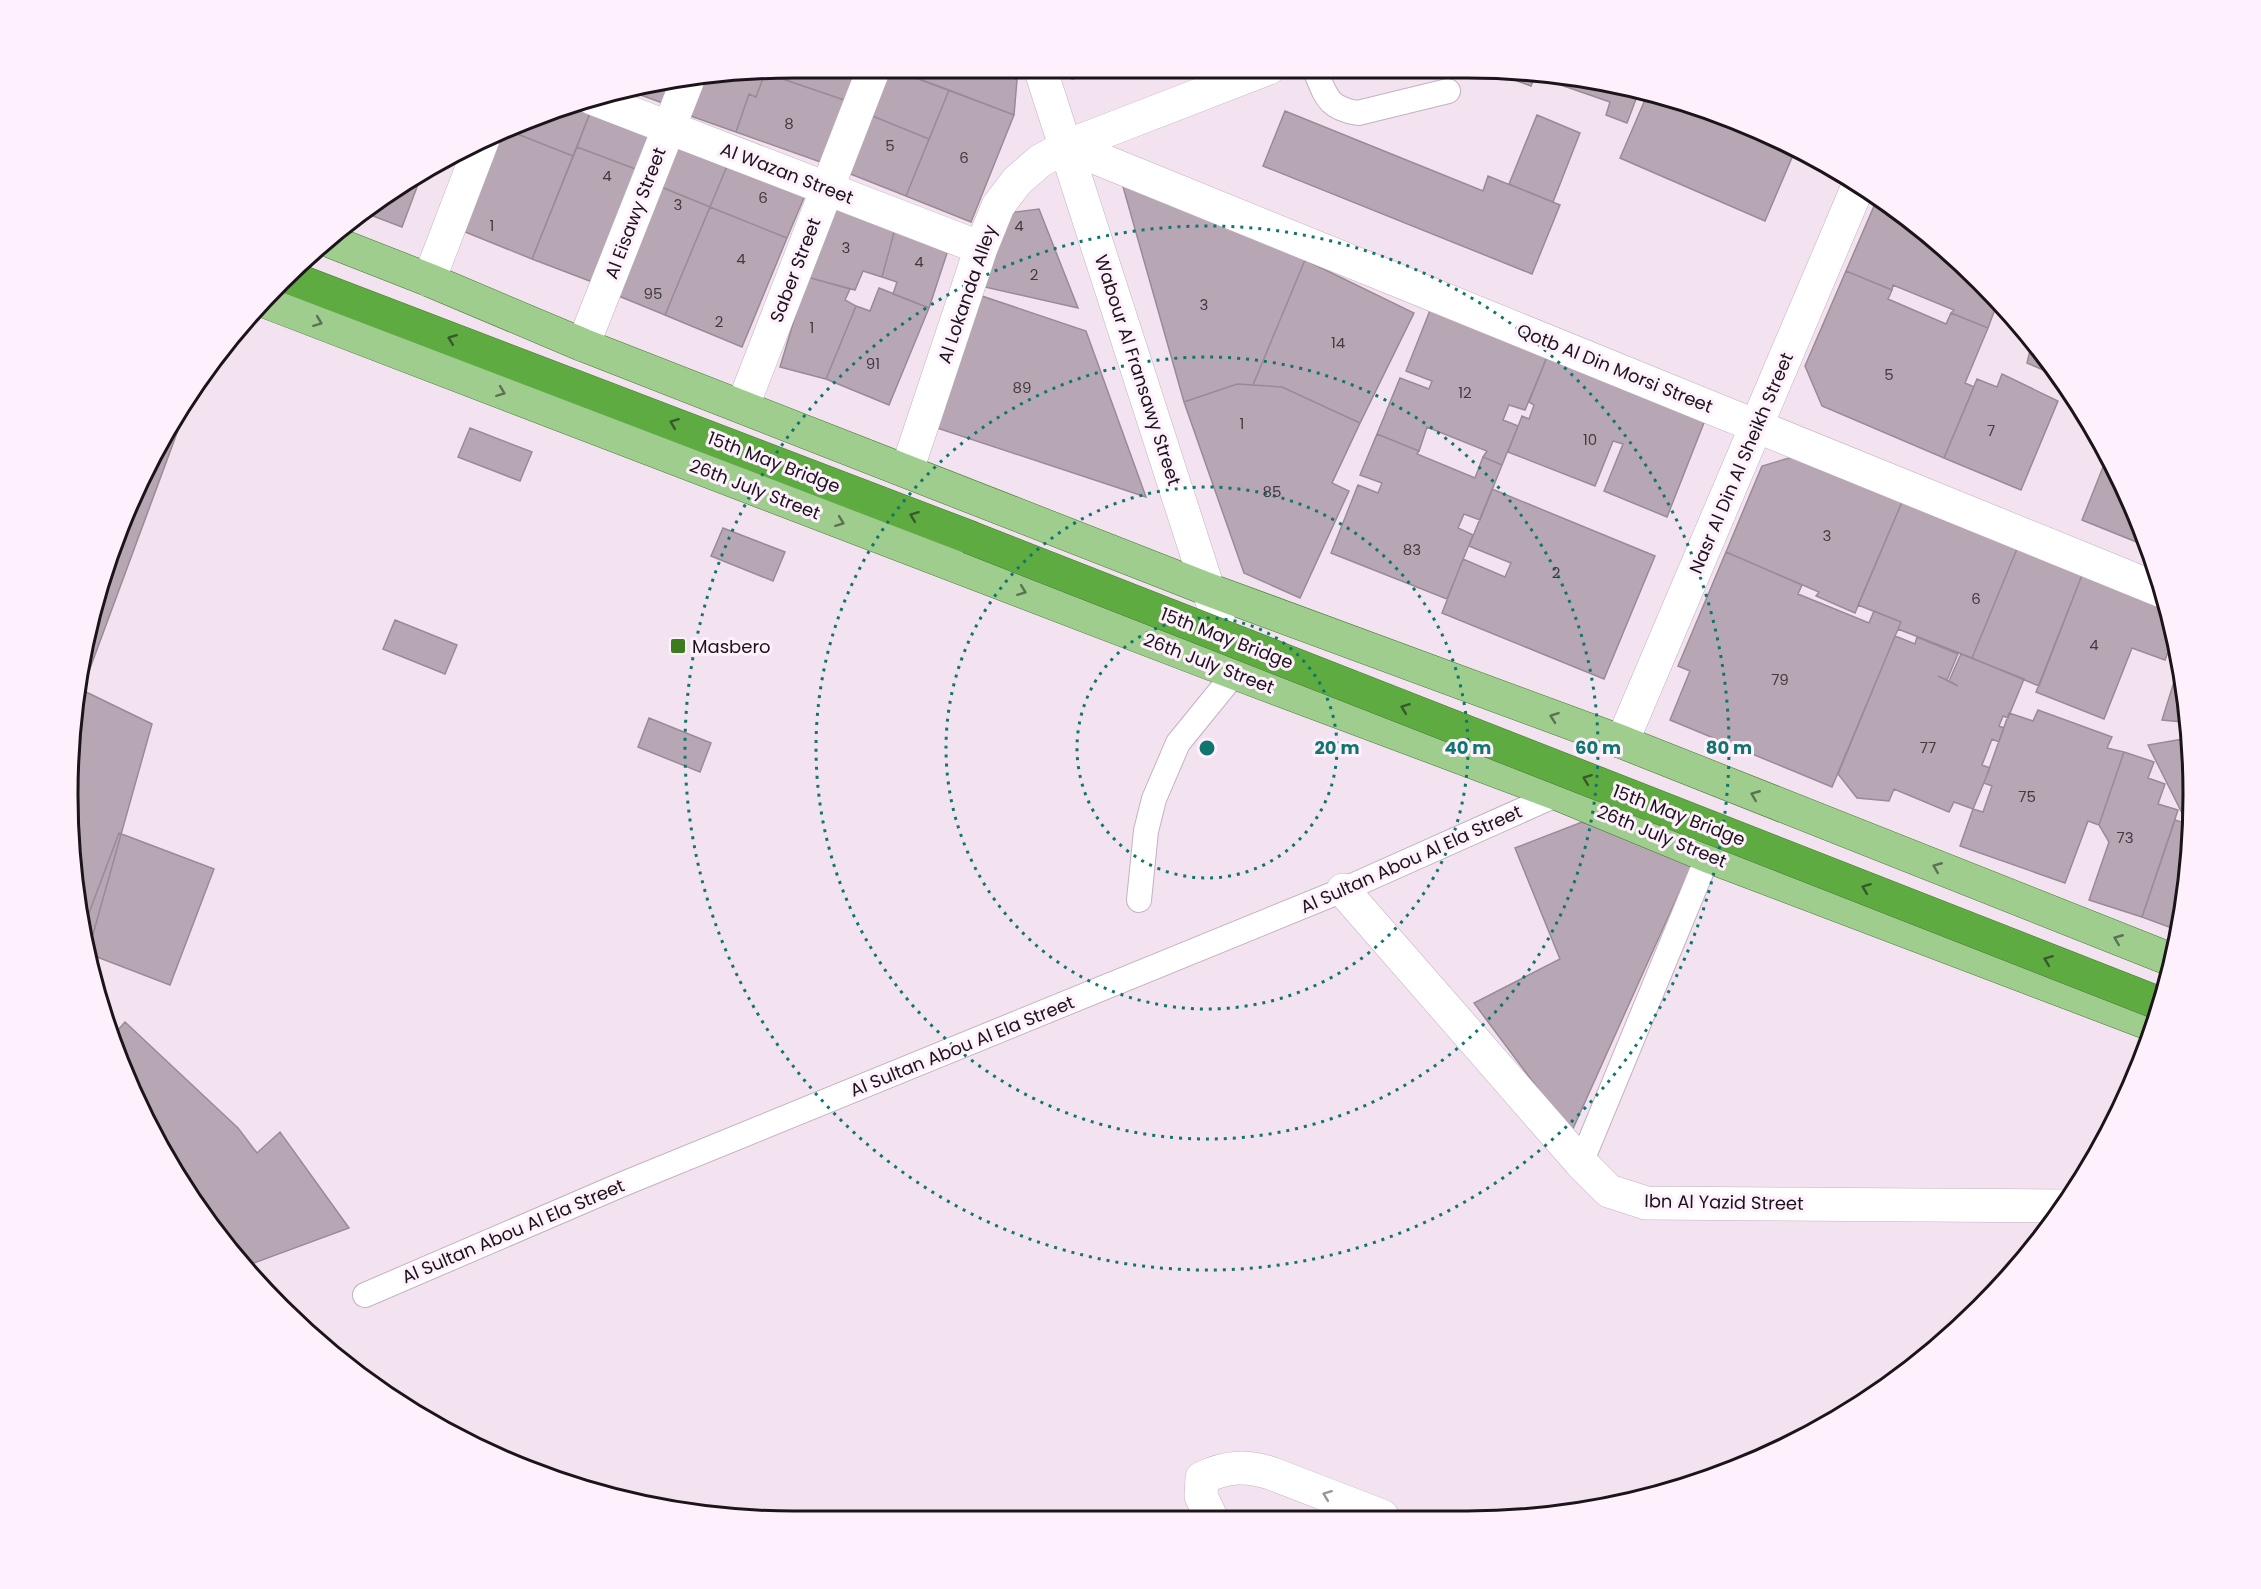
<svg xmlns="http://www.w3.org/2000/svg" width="2261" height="1589" font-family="Poppins,sans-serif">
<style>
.building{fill:#b7a7b5;stroke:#9a8a97;stroke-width:1.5}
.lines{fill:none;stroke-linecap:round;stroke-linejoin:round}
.lane-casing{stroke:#c3b2c0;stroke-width:26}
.street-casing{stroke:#c3b2c0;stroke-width:34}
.primary-casing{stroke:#477633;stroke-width:34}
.highway-casing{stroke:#477633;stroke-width:34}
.lane{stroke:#fff;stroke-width:24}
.street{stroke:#fff;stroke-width:33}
.primary{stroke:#9ecd8d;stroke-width:33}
.highway{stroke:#5eab41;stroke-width:33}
.highway-bridge-casing{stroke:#477633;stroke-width:34;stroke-linecap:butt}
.highway-bridge{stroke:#5eab41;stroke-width:33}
.oneway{stroke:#5c7154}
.oneway2{stroke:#39582c}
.oneway3{stroke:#989698}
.ring{fill:none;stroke:#0f766e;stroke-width:3;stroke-dasharray:3 6}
.poi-dot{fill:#3a7c1e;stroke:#fef0fc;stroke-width:2}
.labels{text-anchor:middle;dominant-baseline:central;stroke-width:6;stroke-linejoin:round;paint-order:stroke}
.number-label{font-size:15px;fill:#423a41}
.street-label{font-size:18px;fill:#1b151a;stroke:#fef0fc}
.poi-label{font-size:18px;fill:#1b151a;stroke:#fef0fc;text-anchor:start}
.rim{fill:none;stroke:#1b151a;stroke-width:3}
.centre{fill:#0f766e;stroke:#fef0fc;stroke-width:3}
.ring-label{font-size:18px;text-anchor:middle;font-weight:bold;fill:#0f766e;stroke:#fef0fc;stroke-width:6;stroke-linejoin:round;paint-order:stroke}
</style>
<rect width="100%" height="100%" fill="#f3e2f0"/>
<path class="building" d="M 794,68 L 864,68 L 850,102 L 777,77 L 779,70 Z
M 889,68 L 1004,68 L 1007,74 L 1017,80 L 1014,115 Z
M 889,68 L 949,90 L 929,139 L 870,115 Z
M 1069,68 L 1116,68 L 1072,79 Z
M 779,70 L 777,77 L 765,73 L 756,97 L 749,94 L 736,132 L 685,114 L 697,80 Z
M 1514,72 L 1609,82 L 1639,91 L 1627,123 L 1606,115 L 1610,102 L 1535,76 L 1531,86 L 1512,79 Z
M 765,73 L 850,102 L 829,165 L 736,132 L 749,94 L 756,97 Z
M 675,83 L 668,105 L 627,90 Z
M 949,90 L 1014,115 L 971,222 L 906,196 Z
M 1648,93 L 1744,123 L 1796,148 L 1765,221 L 1620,158 Z
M 584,101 L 593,105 L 573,156 L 507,130 Z
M 593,105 L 661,113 L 638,170 L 577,147 Z
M 1285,111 L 1483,191 L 1488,176 L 1560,205 L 1532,274 L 1263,166 Z
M 870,115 L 929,139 L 906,196 L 848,173 Z
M 1537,115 L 1580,133 L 1553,202 L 1509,184 Z
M 507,130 L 573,156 L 532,259 L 453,227 L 490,136 Z
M 671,132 L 732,154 L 710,207 L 649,182 Z
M 577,147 L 638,170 L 595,283 L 532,259 Z
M 732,154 L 809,186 L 787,238 L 710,207 Z
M 423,171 L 402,227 L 365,213 L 391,190 Z
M 649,182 L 710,207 L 665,315 L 604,290 Z
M 1122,183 L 1305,260 L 1253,385 L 1237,384 L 1184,402 Z
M 1878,197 L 1909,218 L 1998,301 L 1988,328 L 1951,313 L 1954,310 L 1893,285 L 1892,290 L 1846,271 Z
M 832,204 L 895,229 L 882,277 L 863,271 L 855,290 L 807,277 Z
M 710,207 L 787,238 L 742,347 L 665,315 Z
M 1039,209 L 1078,308 L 976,285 L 1000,214 Z
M 895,229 L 949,247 L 929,308 L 893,294 L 897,282 L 882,277 Z
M 1305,260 L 1414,313 L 1360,423 L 1282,387 L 1253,385 Z
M 1846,271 L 1892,290 L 1888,299 L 1946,324 L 1951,313 L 1988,328 L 1965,383 L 1974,387 L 1944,458 L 1822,406 L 1805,366 Z
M 807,277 L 850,289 L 845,300 L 856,306 L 826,379 L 780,367 Z
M 955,287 L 1086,331 L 1146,497 L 910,419 Z
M 879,288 L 929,308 L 889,405 L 826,379 L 856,306 L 870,311 Z
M 1431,308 L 1551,347 L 1525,410 L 1509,405 L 1503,420 L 1518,426 L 1502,465 L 1483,457 L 1487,451 L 1427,427 L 1419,451 L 1377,434 L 1400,378 L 1429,389 L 1432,381 L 1406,371 Z
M 2032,342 L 2057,376 L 2027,363 Z
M 1551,347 L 1709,410 L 1667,517 L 1604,491 L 1623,444 L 1613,441 L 1595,486 L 1508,452 L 1522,416 L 1529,419 L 1534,405 L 1529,402 Z
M 2002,374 L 2058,401 L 2021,490 L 1944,458 L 1977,379 L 1997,387 Z
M 1237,384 L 1282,387 L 1360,423 L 1332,483 L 1349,491 L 1300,598 L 1244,573 L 1184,402 Z
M 191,395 L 82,690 L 152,724 L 88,952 L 74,890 L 74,699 L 123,516 L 165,431 Z
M 470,428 L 532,452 L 520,481 L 458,457 Z
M 1377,434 L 1419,451 L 1417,454 L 1475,478 L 1483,457 L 1502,465 L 1480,520 L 1464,514 L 1458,528 L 1473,535 L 1447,599 L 1331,553 L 1358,485 L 1378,493 L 1382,483 L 1360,475 Z
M 1806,453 L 1905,495 L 1855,613 L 1816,596 L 1819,592 L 1726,552 L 1762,466 Z
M 2107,457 L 2108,458 L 2149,547 L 2082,520 Z
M 1492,489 L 1655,556 L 1604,679 L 1442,613 L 1463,559 L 1505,577 L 1511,563 L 1469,546 Z
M 1905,495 L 2019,544 L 1972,658 L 1898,629 L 1901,622 L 1858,605 Z
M 723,528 L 785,552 L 773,581 L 711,556 Z
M 2019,544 L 2084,570 L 2039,686 L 1972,658 Z
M 1726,552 L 1802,585 L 1798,594 L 1869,623 L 1874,611 L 1901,622 L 1832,787 L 1670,720 L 1690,671 L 1678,666 Z
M 2084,570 L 2164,601 L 2173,639 L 2165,660 L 2132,648 L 2104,719 L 2036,692 Z
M 395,620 L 457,645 L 445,674 L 383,649 Z
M 1895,636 L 1915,644 L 1917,637 L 1958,654 L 1947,680 L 1938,676 L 1958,686 L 1949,681 L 1961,654 L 2024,679 L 2008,718 L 2003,716 L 1999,726 L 2004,728 L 1999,742 L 1992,739 L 1982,765 L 1990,768 L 1973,809 L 1954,802 L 1949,812 L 1894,789 L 1889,801 L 1857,798 L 1838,774 Z
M 2179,666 L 2187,699 L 2191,815 L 2183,815 L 2148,745 L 2183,739 L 2183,722 L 2162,720 Z
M 2038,710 L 2112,737 L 2107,748 L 2124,752 L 2099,825 L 2088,821 L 2065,883 L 1960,846 L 1973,809 L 1983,812 L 1992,786 L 1984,783 L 2009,713 L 2033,721 Z
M 649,718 L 711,743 L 700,772 L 638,747 Z
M 2124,752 L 2154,762 L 2148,778 L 2165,784 L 2158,804 L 2178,810 L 2142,917 L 2089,900 L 2109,842 L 2099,825 Z
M 2175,820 L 2191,825 L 2192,842 L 2177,930 L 2142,917 Z
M 1582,822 L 1692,864 L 1571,1133 L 1474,1003 L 1560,959 L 1515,848 Z
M 119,833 L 214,869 L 170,985 L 89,954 L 83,929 Z
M 125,1022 L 238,1128 L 257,1153 L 280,1132 L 349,1228 L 243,1267 L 142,1116 L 110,1039 Z"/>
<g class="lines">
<defs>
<path id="lane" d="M 1314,68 C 1326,95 1326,108 1358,113 L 1448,91
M 1139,900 L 1146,831 L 1154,799 L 1178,743 L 1235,673
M 1581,1163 L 1708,856
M 365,1295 L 623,1184 L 1343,890 L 1558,794"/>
<path id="street" d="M 1040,68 L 1231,660
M 592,98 L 981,248
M 1067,146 L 2162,591
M 429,280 L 483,139
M 583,345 L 687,82
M 743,405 L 874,68
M 907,470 L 981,248 L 998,206 L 1017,181 L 1040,161 L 1067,146 L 1269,68
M 1622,742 L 1859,184
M 1343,890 L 1581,1163 L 1609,1191 L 1646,1203 L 2063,1206
M 1211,1517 L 1201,1496 L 1202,1478 C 1227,1466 1247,1465 1273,1474 L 1382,1516"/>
<path id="primary" d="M 332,242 L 429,280 L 583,345 L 1207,589 L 1622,742 L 2172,960
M 264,301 L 1235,673 L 1558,794 L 1708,856 L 2153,1025"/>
<path id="highway" d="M 291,278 L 969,537"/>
</defs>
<use href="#lane" class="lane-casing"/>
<use href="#street" class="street-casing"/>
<use href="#primary" class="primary-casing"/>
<use href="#highway" class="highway-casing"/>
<use href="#lane" class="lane"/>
<use href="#street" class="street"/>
<use href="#primary" class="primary"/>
<use href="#highway" class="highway"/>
<defs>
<path id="highway-bridge" d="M 969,537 L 2161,1004"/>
</defs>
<use href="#highway-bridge" class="highway-bridge-casing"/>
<use href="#highway-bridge" class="highway-bridge"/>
</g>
<defs><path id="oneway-chevron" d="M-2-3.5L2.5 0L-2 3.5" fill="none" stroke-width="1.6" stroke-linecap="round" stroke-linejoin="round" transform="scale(1.5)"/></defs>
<g class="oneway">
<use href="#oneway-chevron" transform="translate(318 322) rotate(21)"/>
<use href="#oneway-chevron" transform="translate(501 392) rotate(21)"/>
<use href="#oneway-chevron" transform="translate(840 522) rotate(21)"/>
<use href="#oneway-chevron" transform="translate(1022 591) rotate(21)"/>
<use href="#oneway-chevron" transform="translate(1554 717) rotate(-160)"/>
<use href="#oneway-chevron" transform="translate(1755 795) rotate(-158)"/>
<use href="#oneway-chevron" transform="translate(1937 867) rotate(-158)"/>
<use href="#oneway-chevron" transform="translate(2118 939) rotate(-158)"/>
</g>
<g class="oneway2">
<use href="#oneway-chevron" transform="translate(452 339) rotate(-159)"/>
<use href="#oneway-chevron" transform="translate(674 423) rotate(-159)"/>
<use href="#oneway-chevron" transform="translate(914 516) rotate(-159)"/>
<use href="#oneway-chevron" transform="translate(1405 708) rotate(-159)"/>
<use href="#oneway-chevron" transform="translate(1587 779) rotate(-159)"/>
<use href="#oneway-chevron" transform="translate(1866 888) rotate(-159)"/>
<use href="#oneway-chevron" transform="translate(2048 960) rotate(-159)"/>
</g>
<use class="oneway3" href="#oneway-chevron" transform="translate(1327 1495) rotate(-159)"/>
<g class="ring">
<circle cx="1207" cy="748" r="130"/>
<circle cx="1207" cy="748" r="261"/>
<circle cx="1207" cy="748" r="391"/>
<circle cx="1207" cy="748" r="522"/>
</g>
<rect class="poi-dot" x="670" y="638" width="16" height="16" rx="3"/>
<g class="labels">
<g class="number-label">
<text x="789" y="123">8</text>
<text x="890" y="145">5</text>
<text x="964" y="157">6</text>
<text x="607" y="175">4</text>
<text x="763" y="197">6</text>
<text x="678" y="204">3</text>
<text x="492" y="225">1</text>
<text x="1019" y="225">4</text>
<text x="846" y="247">3</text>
<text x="741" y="258">4</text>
<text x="919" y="261">4</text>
<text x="1034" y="274">2</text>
<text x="653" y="293">95</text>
<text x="1204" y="304">3</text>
<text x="719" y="321">2</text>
<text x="812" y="327">1</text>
<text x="1338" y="342">14</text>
<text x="873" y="363">91</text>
<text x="1889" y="374">5</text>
<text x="1022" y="387">89</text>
<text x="1465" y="392">12</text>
<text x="1242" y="423">1</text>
<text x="1991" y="430">7</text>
<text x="1590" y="439">10</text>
<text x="1272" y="491">85</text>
<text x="1827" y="535">3</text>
<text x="1412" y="549">83</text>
<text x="1556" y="572">2</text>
<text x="1976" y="598">6</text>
<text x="2094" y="644">4</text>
<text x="1780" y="679">79</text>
<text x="1928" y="747">77</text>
<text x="2027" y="796">75</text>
<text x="2125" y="837">73</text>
</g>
<g class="street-label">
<text transform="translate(787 173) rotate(21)">Al Wazan Street</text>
<text transform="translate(635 213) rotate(-69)">Al Eisawy Street</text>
<text transform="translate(795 270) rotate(-69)">Saber Street</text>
<text transform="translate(967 294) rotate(-71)">Al Lokanda Alley</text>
<text transform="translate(1615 368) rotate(22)">Qotb Al Din Morsi Street</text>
<text transform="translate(1138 370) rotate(72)">Wabour Al Fransawy Street</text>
<text transform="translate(774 462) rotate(21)">15th May Bridge</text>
<text transform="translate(1741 463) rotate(-67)">Nasr Al Din Al Sheikh Street</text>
<text transform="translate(755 489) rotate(21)">26th July Street</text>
<text transform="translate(1227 638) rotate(21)">15th May Bridge</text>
<text transform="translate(1209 663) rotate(21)">26th July Street</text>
<text transform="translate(1679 815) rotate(21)">15th May Bridge</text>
<text transform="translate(1662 836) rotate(22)">26th July Street</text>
<text transform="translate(1411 859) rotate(-24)">Al Sultan Abou Al Ela Street</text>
<text transform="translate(962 1046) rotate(-22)">Al Sultan Abou Al Ela Street</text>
<text transform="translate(1724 1202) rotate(1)">Ibn Al Yazid Street</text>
<text transform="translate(513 1231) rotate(-23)">Al Sultan Abou Al Ela Street</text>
</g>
<g class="poi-label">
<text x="692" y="646">Masbero</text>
</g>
</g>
<path d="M0 0H2261V1589H0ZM794 78H1467A716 716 0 0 1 2183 794V795A716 716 0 0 1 1467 1511H794A716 716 0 0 1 78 795V794A716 716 0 0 1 794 78Z" fill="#fef0fc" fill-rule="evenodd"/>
<path class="rim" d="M794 78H1467A716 716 0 0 1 2183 794V795A716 716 0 0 1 1467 1511H794A716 716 0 0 1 78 795V794A716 716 0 0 1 794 78Z"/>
<circle cx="1207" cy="748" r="9" class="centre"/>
<g class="ring-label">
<text x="1337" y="754">20 m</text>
<text x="1468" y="754">40 m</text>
<text x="1598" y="754">60 m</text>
<text x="1729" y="754">80 m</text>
</g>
</svg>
